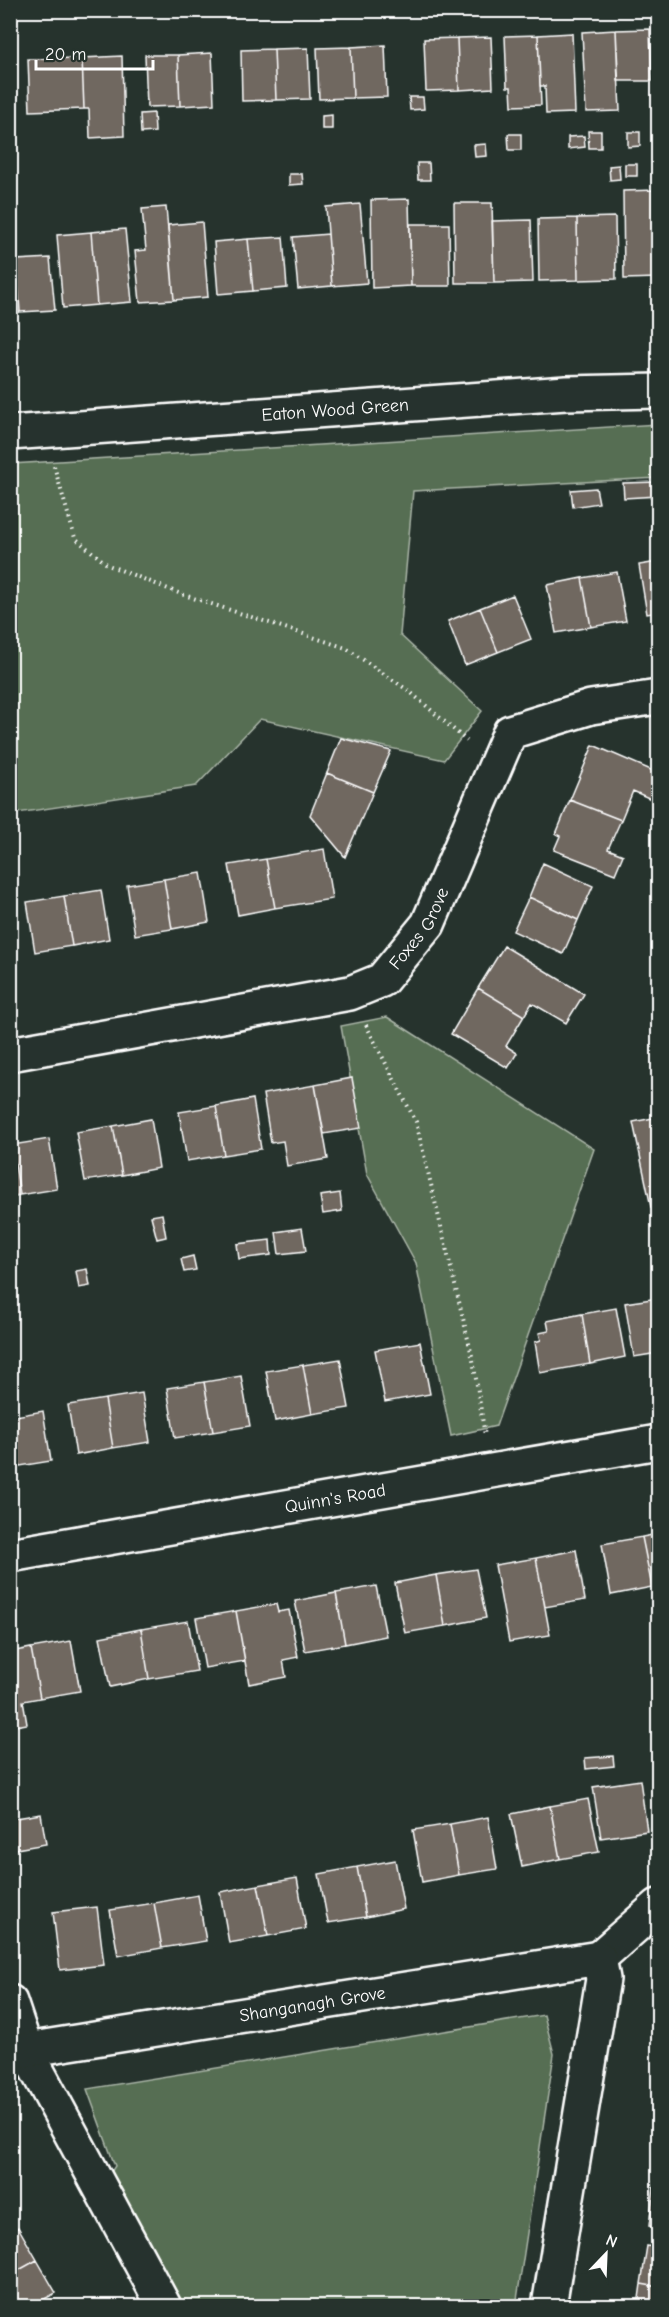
<svg xmlns="http://www.w3.org/2000/svg" width="669" height="2317" font-family="'Comic Neue',sans-serif">
<style>
.green{fill:#576e53;stroke:#abb6a9;stroke-width:1.5}
.building{fill:#706761;stroke:#fff;stroke-width:1.5}
.lines{fill:none;stroke-linecap:round;stroke-linejoin:round}
.street-casing{stroke:#fff;stroke-width:38}
.path{stroke:#fff;stroke-width:4;stroke-dasharray:1.5 4.5;stroke-linecap:butt}
.street{stroke:#26332d;stroke-width:33}
.labels{text-anchor:middle;dominant-baseline:central;stroke-width:5;stroke-linejoin:round;paint-order:stroke}
.street-label{font-size:18px;fill:#fff;stroke:#26332d}
</style>
<rect width="100%" height="100%" fill="#26332d"/>
<filter id="ink" filterUnits="userSpaceOnUse"><feTurbulence type="fractalNoise" baseFrequency=".0167" numOctaves="2"/><feDisplacementMap in="SourceGraphic" scale="12" xChannelSelector="R" yChannelSelector="G"/><feConvolveMatrix kernelMatrix="1 2 1 2 8 2 1 2 1" color-interpolation-filters="sRGB"/></filter>
<g filter="url(#ink)">
<path class="green" d="M 658,424 L 658,478 L 413,491 L 400,635 L 482,711 L 444,760 L 260,719 L 196,786 L 11,814 L 11,464 Z
M 387,1017 L 594,1149 L 496,1426 L 451,1436 L 416,1263 L 367,1174 L 341,1026 Z
M 544,2015 L 554,2054 L 516,2306 L 179,2306 L 109,2175 L 115,2166 L 87,2089 Z"/>
<path class="building" d="M 650,29 L 652,81 L 618,81 L 616,30 Z
M 616,30 L 620,111 L 586,112 L 582,32 Z
M 572,33 L 575,113 L 546,114 L 545,86 L 540,86 L 538,35 Z
M 538,35 L 541,105 L 512,106 L 511,87 L 507,87 L 505,36 Z
M 491,37 L 493,88 L 459,90 L 457,38 Z
M 457,38 L 459,90 L 426,91 L 424,39 Z
M 385,45 L 387,97 L 353,98 L 351,47 Z
M 351,47 L 353,98 L 319,99 L 317,48 Z
M 308,48 L 310,99 L 276,100 L 274,49 Z
M 274,49 L 276,100 L 242,101 L 241,50 Z
M 212,53 L 214,104 L 180,106 L 178,55 Z
M 145,55 L 178,55 L 180,106 L 147,107 Z
M 122,56 L 124,136 L 90,138 L 89,109 L 84,109 L 82,58 Z
M 82,58 L 84,109 L 30,111 L 28,59 Z
M 409,97 L 423,97 L 424,109 L 410,110 Z
M 154,113 L 155,132 L 141,133 L 140,114 Z
M 332,115 L 332,129 L 322,129 L 322,116 Z
M 588,131 L 601,131 L 601,148 L 589,148 Z
M 628,132 L 640,132 L 640,146 L 628,147 Z
M 508,134 L 521,134 L 521,150 L 509,150 Z
M 584,136 L 585,147 L 568,149 L 568,137 Z
M 486,144 L 487,156 L 475,157 L 474,145 Z
M 417,163 L 429,163 L 430,180 L 418,180 Z
M 625,164 L 637,164 L 637,176 L 625,176 Z
M 619,165 L 620,179 L 610,180 L 609,166 Z
M 289,174 L 302,174 L 303,184 L 289,185 Z
M 658,190 L 658,278 L 624,279 L 623,191 Z
M 409,199 L 411,286 L 372,288 L 371,200 Z
M 454,203 L 492,203 L 494,283 L 455,283 Z
M 360,204 L 367,283 L 332,286 L 326,207 Z
M 166,207 L 174,300 L 140,302 L 135,251 L 146,250 L 142,209 Z
M 615,217 L 616,279 L 578,280 L 577,218 Z
M 577,218 L 578,280 L 539,281 L 538,219 Z
M 531,220 L 533,282 L 494,283 L 492,221 Z
M 202,222 L 208,297 L 174,300 L 168,225 Z
M 410,224 L 449,224 L 450,286 L 411,286 Z
M 125,229 L 132,302 L 97,305 L 91,232 Z
M 91,232 L 97,305 L 63,308 L 57,235 Z
M 328,234 L 332,286 L 298,289 L 293,237 Z
M 283,237 L 287,288 L 253,291 L 248,239 Z
M 248,239 L 253,291 L 218,294 L 214,242 Z
M 10,254 L 16,254 L 20,312 L 10,313 Z
M 50,258 L 55,310 L 20,312 L 16,260 Z
M 658,482 L 658,496 L 624,498 L 623,483 Z
M 596,488 L 599,503 L 573,507 L 571,490 Z
M 658,562 L 658,612 L 647,614 L 639,565 Z
M 617,572 L 626,621 L 591,627 L 582,578 Z
M 582,578 L 591,627 L 556,633 L 547,585 Z
M 513,595 L 531,639 L 498,652 L 480,608 Z
M 480,608 L 498,652 L 465,665 L 448,621 Z
M 341,738 L 391,751 L 373,792 L 327,773 Z
M 593,745 L 658,773 L 658,780 L 651,799 L 633,791 L 621,820 L 570,800 Z
M 327,773 L 373,792 L 345,857 L 310,815 Z
M 570,800 L 621,820 L 608,849 L 623,855 L 615,874 L 554,850 L 560,836 L 556,834 Z
M 324,849 L 332,899 L 275,908 L 266,859 Z
M 266,859 L 275,908 L 238,915 L 229,865 Z
M 543,863 L 593,886 L 578,920 L 529,897 Z
M 201,873 L 209,922 L 172,929 L 164,879 Z
M 164,879 L 172,929 L 135,935 L 127,885 Z
M 101,890 L 109,939 L 72,946 L 64,896 Z
M 64,896 L 72,946 L 35,952 L 27,902 Z
M 529,897 L 578,920 L 563,954 L 513,931 Z
M 504,946 L 584,994 L 566,1023 L 532,1003 L 524,1016 L 478,988 Z
M 478,988 L 524,1016 L 506,1046 L 517,1053 L 508,1068 L 451,1034 Z
M 352,1078 L 361,1128 L 324,1134 L 315,1085 Z
M 315,1085 L 328,1159 L 287,1166 L 283,1141 L 271,1143 L 263,1094 Z
M 253,1099 L 261,1149 L 224,1155 L 216,1106 Z
M 216,1106 L 224,1155 L 187,1161 L 179,1112 Z
M 658,1117 L 658,1205 L 651,1207 L 633,1122 Z
M 151,1119 L 159,1168 L 122,1175 L 113,1126 Z
M 113,1126 L 122,1175 L 85,1181 L 76,1132 Z
M 49,1139 L 57,1189 L 20,1195 L 12,1145 Z
M 12,1145 L 20,1195 L 10,1197 L 10,1146 Z
M 340,1193 L 342,1211 L 323,1214 L 320,1196 Z
M 162,1214 L 166,1237 L 157,1239 L 151,1216 Z
M 302,1228 L 306,1251 L 279,1254 L 276,1232 Z
M 270,1240 L 271,1255 L 239,1259 L 237,1244 Z
M 193,1256 L 196,1270 L 184,1272 L 181,1259 Z
M 87,1269 L 90,1286 L 79,1288 L 76,1271 Z
M 658,1298 L 658,1353 L 634,1357 L 625,1303 Z
M 616,1308 L 625,1357 L 590,1364 L 582,1314 Z
M 582,1314 L 590,1364 L 540,1373 L 535,1342 L 541,1340 L 539,1333 L 549,1331 L 547,1321 Z
M 420,1342 L 430,1394 L 385,1402 L 375,1350 Z
M 340,1359 L 349,1408 L 312,1414 L 303,1365 Z
M 303,1365 L 312,1414 L 275,1421 L 266,1371 Z
M 241,1376 L 250,1426 L 213,1432 L 204,1382 Z
M 204,1382 L 213,1432 L 175,1438 L 167,1388 Z
M 142,1393 L 150,1442 L 113,1448 L 105,1399 Z
M 105,1399 L 113,1448 L 76,1455 L 68,1405 Z
M 43,1411 L 51,1461 L 14,1467 L 10,1417 Z
M 658,1534 L 658,1586 L 652,1587 L 642,1537 Z
M 642,1537 L 652,1587 L 611,1595 L 602,1544 Z
M 576,1550 L 585,1600 L 545,1607 L 536,1558 Z
M 536,1558 L 550,1635 L 509,1642 L 495,1565 Z
M 476,1569 L 486,1618 L 445,1626 L 436,1575 Z
M 436,1575 L 445,1626 L 405,1633 L 395,1583 Z
M 376,1586 L 386,1636 L 345,1644 L 336,1593 Z
M 336,1593 L 345,1644 L 305,1651 L 295,1601 Z
M 276,1604 L 278,1612 L 289,1610 L 298,1657 L 283,1660 L 286,1677 L 249,1684 L 236,1611 Z
M 236,1611 L 245,1661 L 205,1668 L 196,1618 Z
M 188,1621 L 197,1671 L 149,1679 L 141,1629 Z
M 141,1629 L 149,1679 L 110,1687 L 100,1637 Z
M 71,1641 L 80,1691 L 40,1698 L 31,1648 Z
M 31,1648 L 40,1698 L 23,1701 L 27,1724 L 10,1727 L 10,1652 Z
M 613,1756 L 614,1766 L 586,1769 L 585,1758 Z
M 640,1780 L 647,1831 L 601,1838 L 593,1787 Z
M 588,1799 L 599,1852 L 560,1859 L 550,1806 Z
M 550,1806 L 560,1859 L 522,1867 L 511,1814 Z
M 41,1814 L 46,1844 L 10,1850 L 10,1819 Z
M 488,1817 L 497,1869 L 459,1875 L 450,1824 Z
M 450,1824 L 459,1875 L 422,1882 L 413,1830 Z
M 395,1860 L 404,1909 L 366,1917 L 357,1867 Z
M 357,1867 L 366,1917 L 328,1923 L 319,1874 Z
M 297,1878 L 306,1929 L 268,1936 L 258,1885 Z
M 258,1885 L 268,1936 L 229,1943 L 220,1892 Z
M 198,1895 L 206,1941 L 162,1948 L 154,1903 Z
M 154,1903 L 162,1948 L 118,1956 L 110,1910 Z
M 97,1907 L 104,1965 L 60,1970 L 53,1912 Z
M 658,2149 L 658,2186 L 654,2186 Z
M 654,2186 L 658,2186 L 658,2227 L 649,2226 Z
M 18,2227 L 37,2260 L 10,2275 L 10,2232 Z
M 647,2246 L 658,2248 L 658,2287 L 641,2284 Z
M 37,2260 L 56,2293 L 31,2306 L 10,2306 L 10,2275 Z
M 641,2284 L 658,2287 L 658,2306 L 638,2306 Z"/>
<g class="lines">
<defs>
<g id="street">
<path id="s1" d="M 10,433 L 566,393 L 658,391"/>
<path id="s2" d="M 10,1054 L 350,993 L 382,980 L 428,924 L 510,732 L 591,707 L 658,697"/>
<path id="s3" d="M 10,1555 L 658,1442"/>
<path d="M 599,1958 L 658,1906"/>
<path d="M 10,2002 L 26,2050 L 164,2306"/>
<path id="s4" d="M 26,2050 L 599,1958 L 603,1979 L 549,2306"/>
</g>
</defs>
<use href="#street" class="street-casing"/>
<path class="path" d="M 54,466 L 75,538 L 108,565 L 181,594 L 346,648 L 409,691 L 467,741
M 366,1025 L 416,1122 L 473,1360 L 485,1436"/>
<use href="#street" class="street"/>
</g>
</g>
<g class="labels">
<g class="street-label">
<text stroke="none"><textPath href="#s1" startOffset="326">Eaton Wood Green</textPath></text>
<text stroke="none"><textPath href="#s2" startOffset="444">Foxes Grove</textPath></text>
<text stroke="none"><textPath href="#s3" startOffset="330">Quinn's Road</textPath></text>
<text stroke="none"><textPath href="#s4" startOffset="290">Shanganagh Grove</textPath></text>
</g>
</g>
<rect width="669" height="2317" fill="none" stroke="#26332d" stroke-width="36"/>
<rect x="18" y="18" width="633" height="2281" fill="none" stroke="#fff" stroke-width="2" filter="url(#ink)"/>
<g transform="translate(606 2254) rotate(23)" stroke="#26332d" stroke-width="4.5" paint-order="stroke">
<path d="M0-4.5L10 22L0 15L-10 22Z" fill="#ffffff"/>
<text y="-9" font-size="16" font-weight="bold" text-anchor="middle" fill="#ffffff">N</text>
</g>
<path d="M36 60v9h117v-9" fill="none" stroke="#ffffff" stroke-width="3"/>
<text x="45" y="60" font-size="18" fill="#ffffff" stroke="#26332d" stroke-width="4.5" paint-order="stroke">20 m</text>
</svg>
